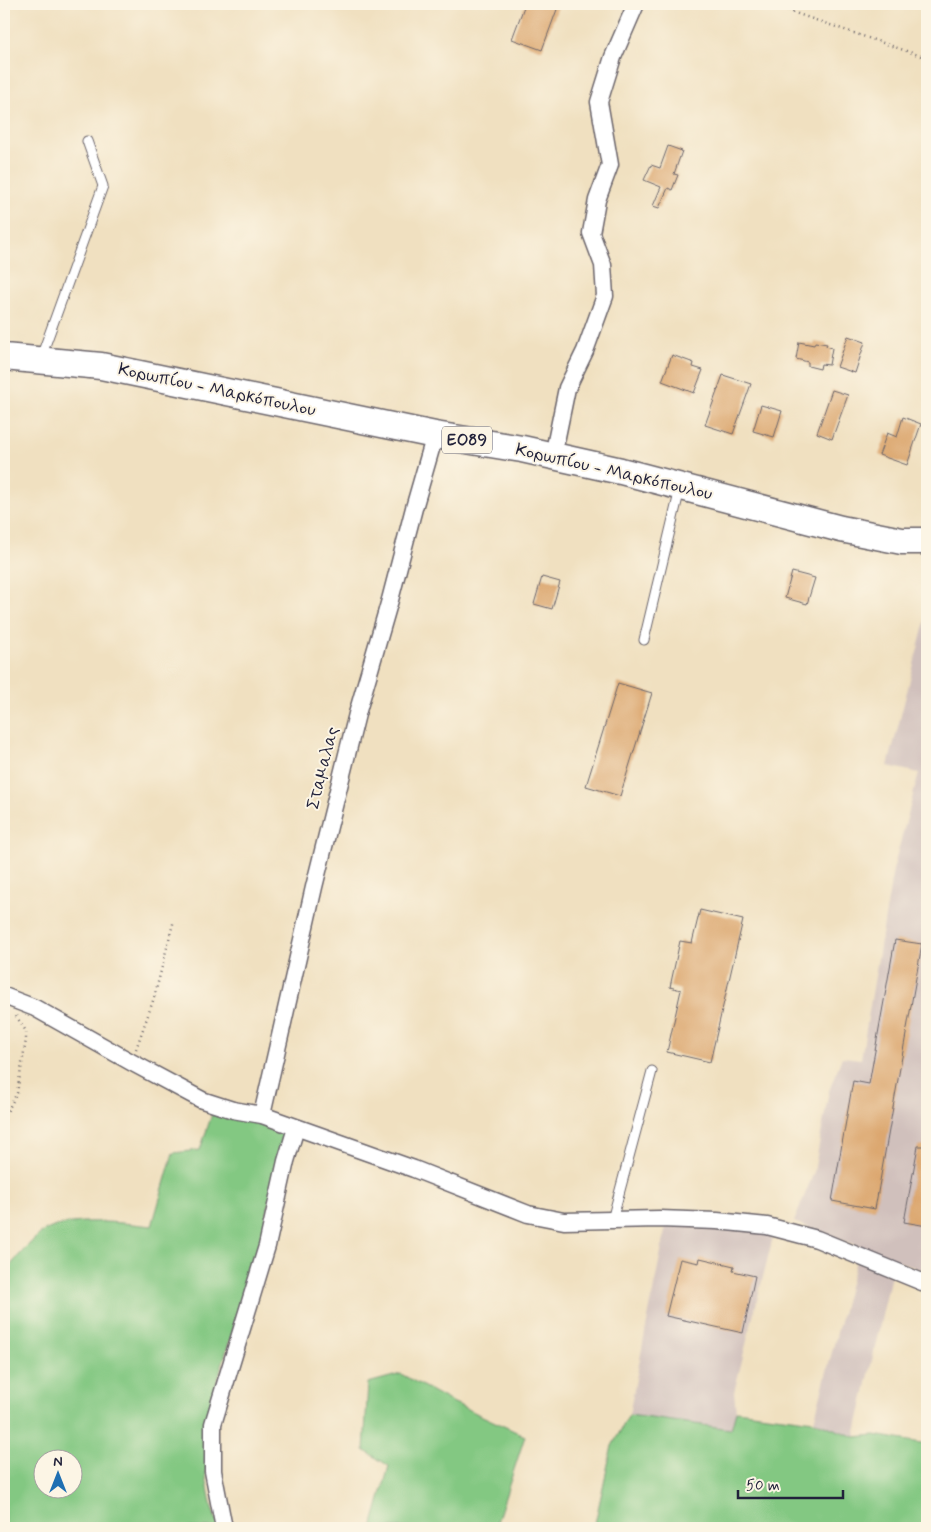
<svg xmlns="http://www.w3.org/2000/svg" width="931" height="1532" font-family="Mynerve,sans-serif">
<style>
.industrial{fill:#d0c0bc}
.green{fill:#83c882;stroke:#52755e;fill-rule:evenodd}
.building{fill:#dca770}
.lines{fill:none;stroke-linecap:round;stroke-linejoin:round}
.service-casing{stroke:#6a646a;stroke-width:11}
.minor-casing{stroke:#6a646a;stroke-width:19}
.primary-casing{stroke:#6a646a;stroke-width:29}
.path{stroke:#6a646a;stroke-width:2.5;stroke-dasharray:1 4;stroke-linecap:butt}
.service{stroke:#fff;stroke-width:9}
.minor{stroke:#fff;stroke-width:16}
.primary{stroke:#fff;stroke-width:26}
.labels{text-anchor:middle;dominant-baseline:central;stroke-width:4;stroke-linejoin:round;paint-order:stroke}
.shield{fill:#fcf5e5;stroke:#63616e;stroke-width:1}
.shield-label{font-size:16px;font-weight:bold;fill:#22223b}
.street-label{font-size:18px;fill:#22223b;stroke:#fcf5e5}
</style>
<rect width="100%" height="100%" fill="#fcf5e5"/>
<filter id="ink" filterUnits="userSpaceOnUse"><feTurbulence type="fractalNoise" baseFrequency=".02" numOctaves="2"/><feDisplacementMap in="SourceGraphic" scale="10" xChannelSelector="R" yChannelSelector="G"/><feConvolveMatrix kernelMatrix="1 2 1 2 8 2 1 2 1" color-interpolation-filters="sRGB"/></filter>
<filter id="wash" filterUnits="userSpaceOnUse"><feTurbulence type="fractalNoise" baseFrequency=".0096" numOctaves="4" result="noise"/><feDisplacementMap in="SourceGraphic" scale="20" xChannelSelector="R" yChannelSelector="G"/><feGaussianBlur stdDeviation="1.12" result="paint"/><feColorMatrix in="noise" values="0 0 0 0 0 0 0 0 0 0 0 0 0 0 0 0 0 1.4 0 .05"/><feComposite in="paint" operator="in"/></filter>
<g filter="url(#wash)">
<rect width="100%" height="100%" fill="#f0e0c0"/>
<path class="industrial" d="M 927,613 L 927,1272 L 794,1222 L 814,1172 L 829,1091 L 842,1057 L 861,1059 L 893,870 L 919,773 L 888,766 Z
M 707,1225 L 774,1233 L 734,1392 L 736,1411 L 731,1429 L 629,1415 L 666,1226 Z
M 856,1260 L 891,1275 L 855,1437 L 814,1421 Z"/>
<path class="green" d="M 213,1111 L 256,1119 L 286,1130 L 260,1244 L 213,1394 L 207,1427 L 206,1477 L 212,1509 L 220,1528 L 4,1528 L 4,1269 L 8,1268 C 18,1257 28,1244 40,1234 C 65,1215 122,1223 152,1226 L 173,1153 L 200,1150 ZM 42,1460 L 72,1460 L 72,1490 L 42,1490 Z
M 401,1374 L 448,1400 L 525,1436 L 495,1528 L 372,1528 L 389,1466 L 364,1450 L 368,1383 Z
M 736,1411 L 814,1421 L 855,1437 L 875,1435 L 927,1444 L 927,1528 L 594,1528 L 612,1446 L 629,1415 L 731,1429 Z"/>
<g id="blocks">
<path class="building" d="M 525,4 L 559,4 L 542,50 L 512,39 Z
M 668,146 L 682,151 L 674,174 L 678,175 L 672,190 L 668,188 L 659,208 L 653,206 L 661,187 L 644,180 L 651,165 L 660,168 Z
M 848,336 L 865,342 L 855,373 L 837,367 Z
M 799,342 L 814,345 L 815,342 L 827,344 L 826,346 L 832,348 L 829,365 L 821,364 L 820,369 L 808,366 L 808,362 L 796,359 Z
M 672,355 L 694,363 L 693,367 L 703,370 L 694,393 L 662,381 Z
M 723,375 L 751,384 L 733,434 L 705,425 Z
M 832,390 L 848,395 L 832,439 L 817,433 Z
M 761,405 L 782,411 L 774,437 L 753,431 Z
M 903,417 L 921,424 L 907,465 L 879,455 L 887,433 L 897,437 Z
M 792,572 L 815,578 L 807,604 L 785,598 Z
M 542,577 L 560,582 L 552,609 L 534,604 Z
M 618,683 L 652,693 L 620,796 L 586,786 Z
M 700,910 L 743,920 L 710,1062 L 667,1052 L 681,990 L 670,987 L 680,941 L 692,943 Z
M 895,940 L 922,944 L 875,1209 L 832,1201 L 853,1081 L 869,1084 Z
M 926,1132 L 927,1132 L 927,1226 L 904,1222 L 918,1146 L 924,1146 Z
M 700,1258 L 734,1266 L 733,1271 L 755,1276 L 743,1333 L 666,1316 L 680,1259 L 699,1263 Z"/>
</g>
</g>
<g filter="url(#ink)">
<use href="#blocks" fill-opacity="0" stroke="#6a646a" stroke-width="1"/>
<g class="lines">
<defs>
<path id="service" d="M 41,357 L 103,186 L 87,141
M 644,640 L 680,489
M 612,1220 L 652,1071"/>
<path id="minor" d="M 553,456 L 567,388 L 585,351 L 605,296 L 603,265 L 591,233 L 597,200 L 610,165 L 599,102 L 613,57 L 636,4
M 4,996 L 35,1008 L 131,1062 L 202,1100 L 233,1110 L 262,1115 L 414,1169 L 528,1214 L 564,1221 L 659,1219 L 717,1221 L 767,1226 L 817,1239 L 927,1284
M 262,1115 L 314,887 L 357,714 L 390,600 L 414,508 L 435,435
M 225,1528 L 223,1523 L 213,1471 L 213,1424 L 267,1246 L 286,1161 L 296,1128"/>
<path id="primary" d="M 4,357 L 101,366 L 435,435 L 522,449 L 621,471 L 841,529 L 902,541 L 927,541"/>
</defs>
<use href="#service" class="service-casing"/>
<use href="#minor" class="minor-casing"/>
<use href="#primary" class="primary-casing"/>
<path class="path" d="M 774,4 L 798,14 L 927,58
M 136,1049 L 154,998 L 174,920
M 4,1114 L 7,1112 L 17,1093 L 26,1040 L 26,1031 L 16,1016"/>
<use href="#service" class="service"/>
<use href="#minor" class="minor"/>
<use href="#primary" class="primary"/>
</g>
</g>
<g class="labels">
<rect class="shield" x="442" y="426.5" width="50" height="27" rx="4"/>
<g class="shield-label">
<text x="467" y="440">ΕΟ89</text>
</g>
<g class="street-label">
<text transform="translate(217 390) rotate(12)">Κορωπίου - Μαρκόπουλου</text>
<text transform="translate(614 472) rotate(13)">Κορωπίου - Μαρκόπουλου</text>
<text transform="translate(323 768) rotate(-76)">Σταμαλας</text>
</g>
</g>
<rect width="931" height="1532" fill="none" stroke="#fcf5e5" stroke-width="20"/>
<g transform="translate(58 1474)"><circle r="24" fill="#fcf5e5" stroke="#a5a1a1"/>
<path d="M0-4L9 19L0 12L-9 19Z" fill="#1f6fb2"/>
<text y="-8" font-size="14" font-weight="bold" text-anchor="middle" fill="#22223b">N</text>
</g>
<path d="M738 1490v8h105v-8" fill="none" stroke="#22223b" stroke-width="2.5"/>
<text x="746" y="1490" font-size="15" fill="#22223b" stroke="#fcf5e5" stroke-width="4" paint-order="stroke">50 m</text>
</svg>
